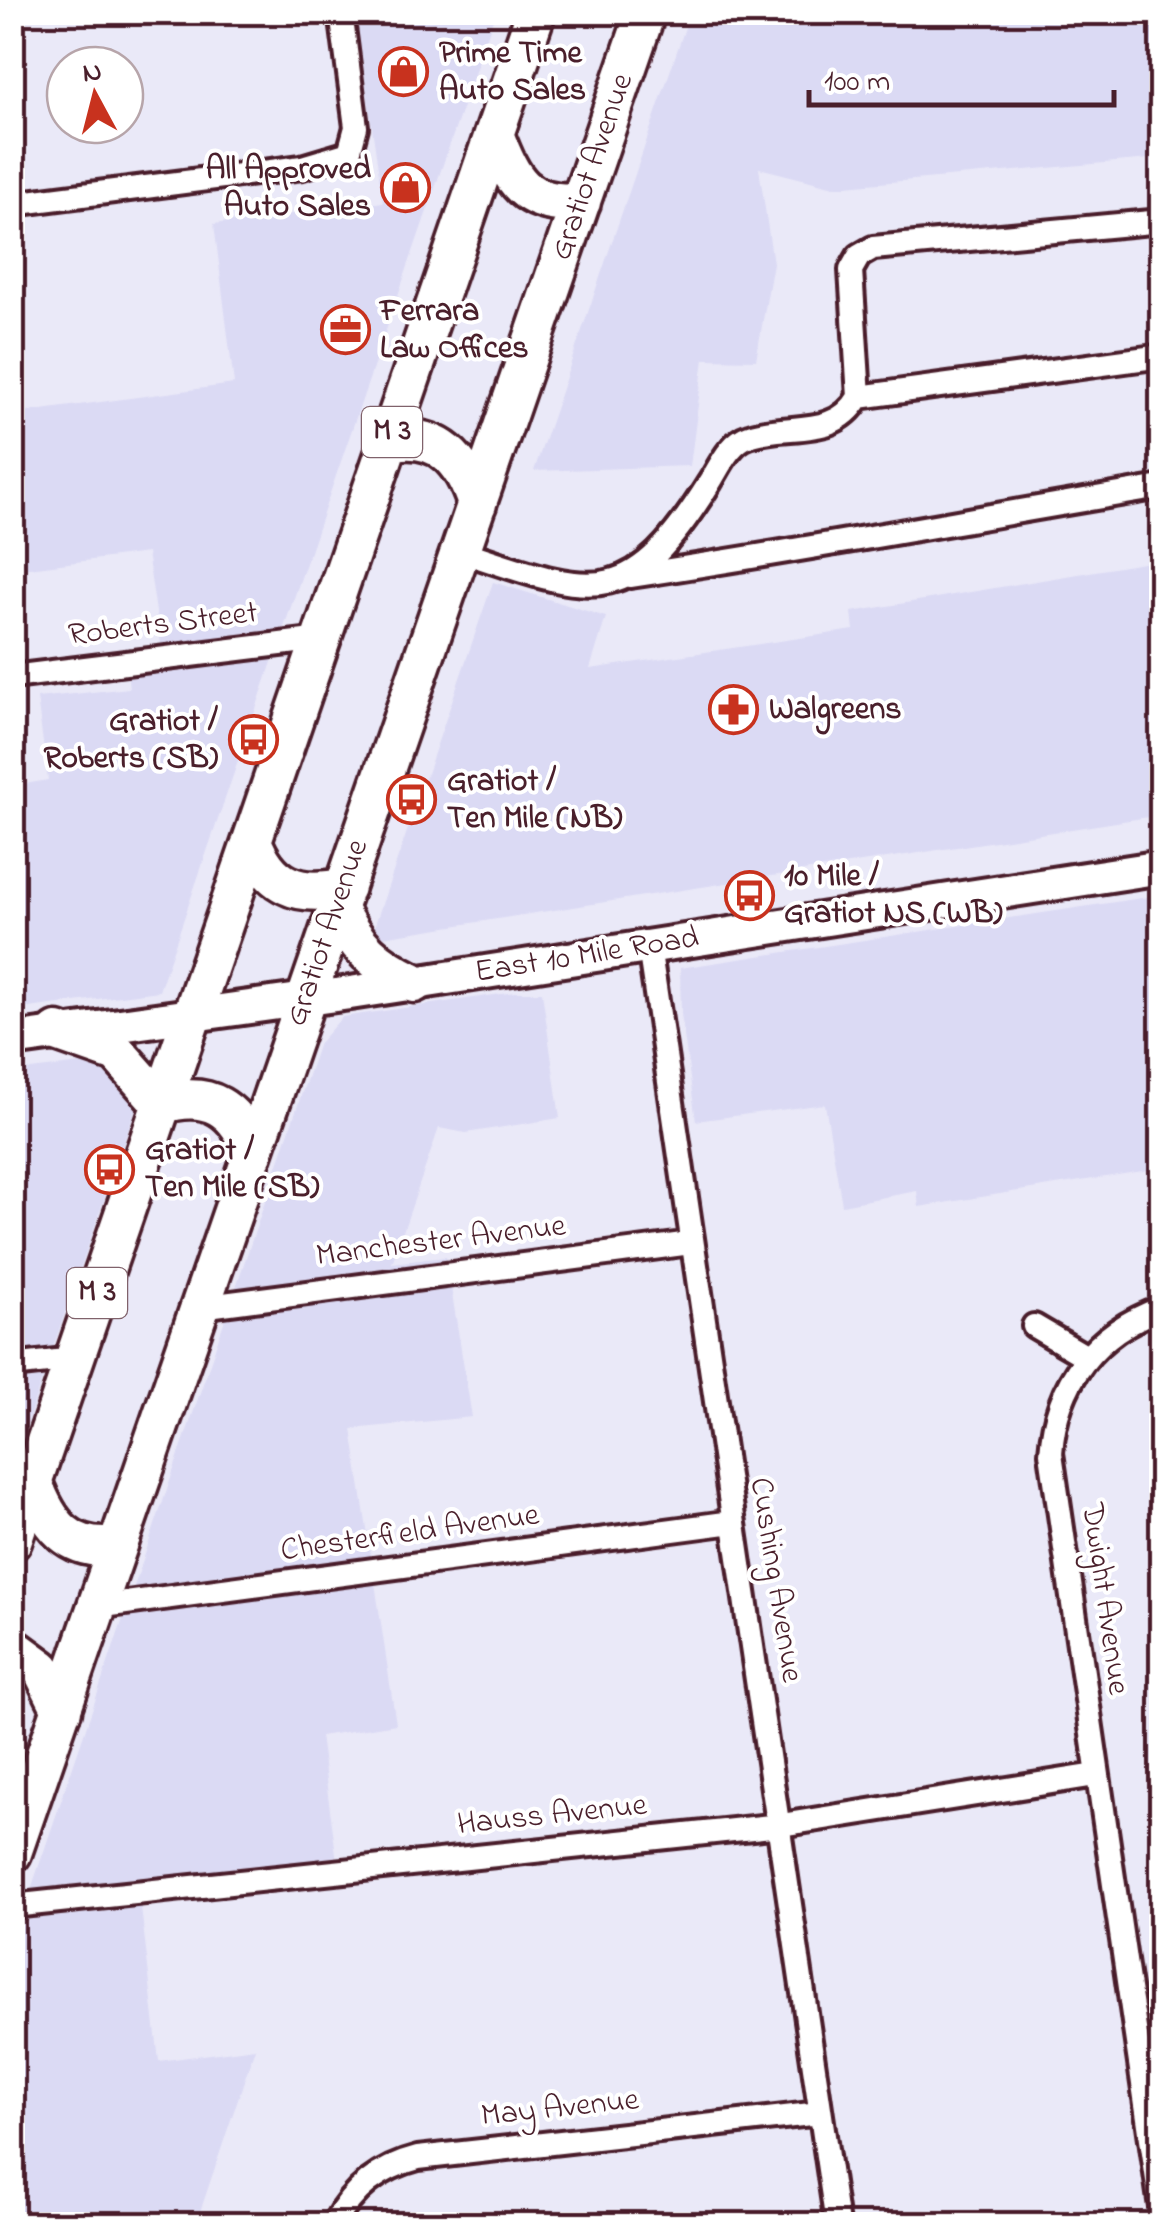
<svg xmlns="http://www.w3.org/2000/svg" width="1174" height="2237" font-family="'Indie Flower',sans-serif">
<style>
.built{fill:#dbdaf4}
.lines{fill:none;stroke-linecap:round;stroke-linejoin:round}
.minor-casing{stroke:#4a1f2b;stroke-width:30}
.secondary-casing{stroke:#4a1f2b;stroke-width:40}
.primary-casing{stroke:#4a1f2b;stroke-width:45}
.minor{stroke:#fff;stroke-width:22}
.secondary{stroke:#fff;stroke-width:32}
.primary{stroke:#fff;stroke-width:38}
.labels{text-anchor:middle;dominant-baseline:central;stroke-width:8;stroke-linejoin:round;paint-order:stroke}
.shield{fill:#fff;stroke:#80626b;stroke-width:2.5}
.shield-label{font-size:30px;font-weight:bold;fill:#4a1f2b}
.poi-label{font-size:32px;font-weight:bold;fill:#4a1f2b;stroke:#fff;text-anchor:start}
.street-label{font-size:32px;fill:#4a1f2b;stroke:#fff}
</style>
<rect width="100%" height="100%" fill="#eae9f8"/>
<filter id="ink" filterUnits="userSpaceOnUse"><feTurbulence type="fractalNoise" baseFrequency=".01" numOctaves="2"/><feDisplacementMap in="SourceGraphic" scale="20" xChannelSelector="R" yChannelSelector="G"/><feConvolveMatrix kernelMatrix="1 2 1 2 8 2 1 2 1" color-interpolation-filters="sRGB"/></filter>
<g filter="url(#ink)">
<path class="built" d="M 355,13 L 495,13 L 159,991 L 13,1010 L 13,786 L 48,780 L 37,698 L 129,688 L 124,649 L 161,644 L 147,553 L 13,570 L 12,414 L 234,384 L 214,224 L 383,202 Z
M 690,13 L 1161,13 L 1161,158 L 834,187 L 759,168 L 773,263 L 756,360 L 704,359 L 690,466 L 534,471 Z
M 1161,560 L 1161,815 L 370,939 L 493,582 L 606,617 L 590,669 L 854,630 L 852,612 Z
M 1161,895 L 1161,1168 L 919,1207 L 917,1191 L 842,1205 L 825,1104 L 696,1121 L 681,1014 L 680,968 Z
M 515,992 L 542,992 L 560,1118 L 466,1133 L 439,1128 L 392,1263 L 446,1257 L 472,1417 L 352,1429 L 396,1724 L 320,1736 L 337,1861 L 138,1882 L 159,2061 L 255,2048 L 196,2224 L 13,2224 L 13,1942 L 319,1043 L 342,1017 Z
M 107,1061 L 138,1101 L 13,1464 L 13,1072 Z"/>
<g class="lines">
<defs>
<path id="minor" d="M 12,204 L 302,167 L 349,153 L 356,127 L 341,12
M 859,397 L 1162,356
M 461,551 C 593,595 628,614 710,482 C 720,466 730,442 749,436 C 788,422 834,440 859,397 L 851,270 L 859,256 L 873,248 L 1162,221
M 630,576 C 808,550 984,516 1162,487
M 12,677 L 321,639
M 649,946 L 837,2224
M 200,1307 L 691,1243
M 1162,1308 C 1095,1332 1056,1382 1051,1453 L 1162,2214
M 1034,1326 L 1085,1356
M 12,1366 L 74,1359
M 96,1607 L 733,1522
M 12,1906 L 781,1825 L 1096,1775
M 334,2224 C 353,2189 379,2168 418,2158 L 820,2113"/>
<path id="secondary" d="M 12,1040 L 350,993 L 1162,867"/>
<path id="primary" d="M 494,134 C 512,181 525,207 581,202
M 389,442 C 438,431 463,460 477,504
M 252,841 C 269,886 298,898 345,887
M 337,908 C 355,946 376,965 414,983
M 57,1032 L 117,1053 L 162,1104
M 162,1104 C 209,1090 237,1108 253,1153
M 33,1483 C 48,1524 69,1553 117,1546
M 12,1541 L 536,12
M 12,1647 L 42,1669 L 62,1710
M 12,1853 L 646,12"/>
</defs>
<use href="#minor" class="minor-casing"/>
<use href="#secondary" class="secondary-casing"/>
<use href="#primary" class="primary-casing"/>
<use href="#minor" class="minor"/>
<use href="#secondary" class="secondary"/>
<use href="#primary" class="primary"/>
</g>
</g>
<defs>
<symbol id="shop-ring" viewBox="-11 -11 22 22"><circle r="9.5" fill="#fff" stroke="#c8321e" stroke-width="1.5"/><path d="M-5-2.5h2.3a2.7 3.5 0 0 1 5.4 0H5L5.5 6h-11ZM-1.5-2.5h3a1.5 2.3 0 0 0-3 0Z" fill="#c8321e"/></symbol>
<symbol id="office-ring" viewBox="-11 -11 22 22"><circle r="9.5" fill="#fff" stroke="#c8321e" stroke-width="1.5"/><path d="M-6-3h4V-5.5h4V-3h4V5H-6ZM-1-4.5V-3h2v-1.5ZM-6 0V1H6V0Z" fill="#c8321e"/></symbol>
<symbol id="pharmacy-ring" viewBox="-11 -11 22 22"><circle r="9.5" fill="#fff" stroke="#c8321e" stroke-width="1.5"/><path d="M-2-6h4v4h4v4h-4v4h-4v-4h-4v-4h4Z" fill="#c8321e"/></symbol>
<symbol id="bus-ring" viewBox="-11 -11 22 22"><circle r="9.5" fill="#fff" stroke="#c8321e" stroke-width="1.5"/><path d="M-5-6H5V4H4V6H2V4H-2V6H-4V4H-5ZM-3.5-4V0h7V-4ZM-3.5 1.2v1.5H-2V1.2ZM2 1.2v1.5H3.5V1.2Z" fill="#c8321e"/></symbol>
</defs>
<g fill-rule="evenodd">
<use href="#shop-ring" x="376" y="44" width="55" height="55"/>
<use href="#shop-ring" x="378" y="160" width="55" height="55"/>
<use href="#office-ring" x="318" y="302" width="55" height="55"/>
<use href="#pharmacy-ring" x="706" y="682" width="55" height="55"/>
<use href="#bus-ring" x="226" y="712" width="55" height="55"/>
<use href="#bus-ring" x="384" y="772" width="55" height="55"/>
<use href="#bus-ring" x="722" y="868" width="55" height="55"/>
<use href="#bus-ring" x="82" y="1142" width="55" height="55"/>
</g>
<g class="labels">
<g class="shield">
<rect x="362" y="407" width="60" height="50" rx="8"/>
<rect x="67" y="1268" width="60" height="50" rx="8"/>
</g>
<g class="shield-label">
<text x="392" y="432">M 3</text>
<text x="97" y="1293">M 3</text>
</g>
<g class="poi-label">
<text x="439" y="54">Prime Time<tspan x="439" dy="37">Auto Sales</tspan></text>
<text x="371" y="170" text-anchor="end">All Approved<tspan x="371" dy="37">Auto Sales</tspan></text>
<text x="380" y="312">Ferrara<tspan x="380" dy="37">Law Offices</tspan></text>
<text x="769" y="710">Walgreens</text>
<text x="218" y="722" text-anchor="end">Gratiot /<tspan x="218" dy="37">Roberts (SB)</tspan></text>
<text x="447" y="782">Gratiot /<tspan x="447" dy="37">Ten Mile (NB)</tspan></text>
<text x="784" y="877">10 Mile /<tspan x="784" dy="37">Gratiot NS (WB)</tspan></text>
<text x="145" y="1151">Gratiot /<tspan x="145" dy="37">Ten Mile (SB)</tspan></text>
</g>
<g class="street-label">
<text transform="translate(593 167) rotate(-71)">Gratiot Avenue</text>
<text transform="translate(163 625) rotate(-7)">Roberts Street</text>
<text transform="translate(328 933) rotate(-71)">Gratiot Avenue</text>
<text transform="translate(587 956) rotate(-9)">East 10 Mile Road</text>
<text transform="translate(441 1242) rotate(-7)">Manchester Avenue</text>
<text transform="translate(410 1534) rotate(-8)">Chesterfield Avenue</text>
<text transform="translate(775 1580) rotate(81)">Cushing Avenue</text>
<text transform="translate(1104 1599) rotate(82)">Dwight Avenue</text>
<text transform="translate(552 1816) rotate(-6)">Hauss Avenue</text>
<text transform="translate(560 2109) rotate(-6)">May Avenue</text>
</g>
</g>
<rect width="1174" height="2237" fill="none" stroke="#fff" stroke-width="50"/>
<rect x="25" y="25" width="1124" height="2187" fill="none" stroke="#4a1f2b" stroke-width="4" filter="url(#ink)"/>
<g transform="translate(95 95) rotate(353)"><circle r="48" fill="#ffffff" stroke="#b7a5aa" stroke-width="2.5"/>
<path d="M0-8L18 38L0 25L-18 38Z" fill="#c8321e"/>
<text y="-15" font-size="28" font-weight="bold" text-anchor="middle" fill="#4a1f2b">N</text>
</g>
<path d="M809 90v15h305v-15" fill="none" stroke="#4a1f2b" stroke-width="5"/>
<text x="824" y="90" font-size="30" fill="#4a1f2b" stroke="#ffffff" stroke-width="8" paint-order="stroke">100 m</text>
</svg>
